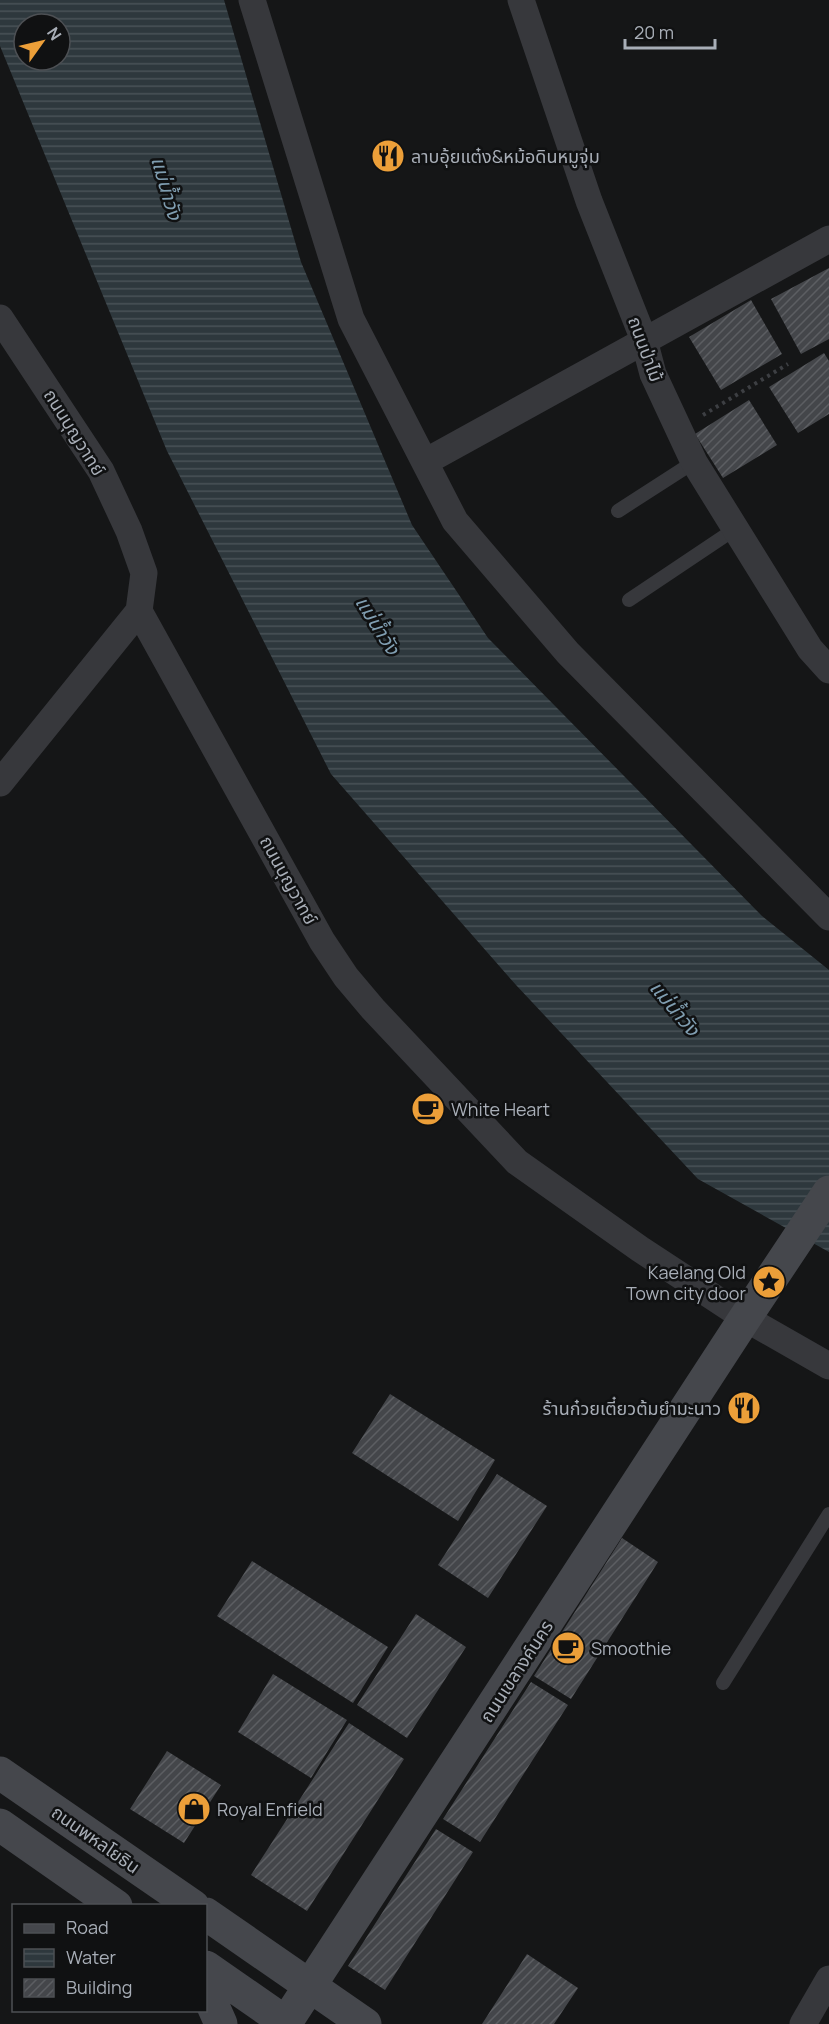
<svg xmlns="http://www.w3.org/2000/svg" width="829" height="2024" font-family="Manrope,'Noto Sans Thai',sans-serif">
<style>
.water{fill:url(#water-rules);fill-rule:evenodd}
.building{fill:url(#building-hatch)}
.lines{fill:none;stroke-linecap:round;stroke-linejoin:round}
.path{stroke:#3d3f43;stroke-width:4;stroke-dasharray:3 4.5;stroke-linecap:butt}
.lane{stroke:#37383c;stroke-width:14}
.street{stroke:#37383c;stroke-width:27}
.secondary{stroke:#45474c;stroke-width:33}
.labels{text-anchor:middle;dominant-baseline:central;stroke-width:5;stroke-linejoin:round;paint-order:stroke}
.poi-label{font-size:18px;fill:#a8aeb7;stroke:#101112;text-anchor:start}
.street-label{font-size:18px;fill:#a8aeb7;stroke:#101112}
.water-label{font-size:20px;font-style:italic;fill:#809eb1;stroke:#101112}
</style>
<defs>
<pattern id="water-rules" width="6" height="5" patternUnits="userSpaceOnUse" patternTransform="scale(1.5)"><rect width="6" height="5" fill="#2e383d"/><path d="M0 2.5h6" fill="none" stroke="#495257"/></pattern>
<pattern id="building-hatch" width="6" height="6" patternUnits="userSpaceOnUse" patternTransform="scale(1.5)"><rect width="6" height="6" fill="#44464a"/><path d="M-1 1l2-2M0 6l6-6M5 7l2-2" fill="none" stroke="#5c5e62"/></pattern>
</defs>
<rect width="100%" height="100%" fill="#151617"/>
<path class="water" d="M 0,0 L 224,0 L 301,262 L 412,525 L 488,638 L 762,916 L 829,970 L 829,1252 L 698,1179 L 516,985 L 331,774 L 167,451 L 0,46 ZM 24,24 L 60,24 L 60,60 L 24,60 Z"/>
<path class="building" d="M 829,268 L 829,339 L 801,354 L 771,299 Z
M 751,300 L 782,354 L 721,390 L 689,337 Z
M 824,353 L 829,361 L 829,414 L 798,433 L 769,387 Z
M 749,400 L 777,445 L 723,478 L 695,434 Z
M 390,1394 L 495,1460 L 458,1521 L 352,1453 Z
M 497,1474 L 547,1506 L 488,1598 L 438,1565 Z
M 622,1538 L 658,1562 L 571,1699 L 534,1676 Z
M 252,1561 L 388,1647 L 353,1703 L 217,1616 Z
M 416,1614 L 466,1647 L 407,1738 L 357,1705 Z
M 273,1674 L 347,1720 L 311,1778 L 238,1732 Z
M 531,1682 L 568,1705 L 480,1842 L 443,1819 Z
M 349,1723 L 404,1759 L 307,1911 L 251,1875 Z
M 167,1751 L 221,1785 L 184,1843 L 130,1809 Z
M 436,1829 L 473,1852 L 385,1990 L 348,1966 Z
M 527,1954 L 578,1988 L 554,2024 L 482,2024 Z"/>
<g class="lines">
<path class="path" d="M 703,415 L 788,364"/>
<path class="lane" d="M 618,511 L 694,462
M 629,600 L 735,529
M 723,1683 L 829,1514"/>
<path class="street" d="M 252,0 L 351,319 L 455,521 L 568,653 L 829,917
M 521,0 L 589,201 L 644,340 L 653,374 L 694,462 L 810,649 L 829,670
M 0,318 L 101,471 L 129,531 L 144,573 L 139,611 L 322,941 L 346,977 L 373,1009 L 517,1162 L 640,1249 L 745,1318 L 829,1366
M 425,462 L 829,239
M 0,783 L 139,611
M 803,2024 L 829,1979"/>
<path class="secondary" d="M 0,1773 L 193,1906
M 0,1825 L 116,1906
M 206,1914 L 365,2024
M 206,1967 L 288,2024
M 206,1990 L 221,2024
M 285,2024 L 745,1318 L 829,1192"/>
</g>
<defs>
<symbol id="restaurant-disc" viewBox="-11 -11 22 22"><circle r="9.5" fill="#ec9f39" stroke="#101112"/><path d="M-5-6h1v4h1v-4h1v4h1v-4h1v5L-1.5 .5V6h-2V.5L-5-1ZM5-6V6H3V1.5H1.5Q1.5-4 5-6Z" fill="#111"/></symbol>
<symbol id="cafe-disc" viewBox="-11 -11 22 22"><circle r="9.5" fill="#ec9f39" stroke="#101112"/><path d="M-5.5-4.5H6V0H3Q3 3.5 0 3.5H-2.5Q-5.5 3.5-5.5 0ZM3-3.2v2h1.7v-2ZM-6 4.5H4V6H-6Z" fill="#111"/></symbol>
<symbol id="sight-disc" viewBox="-11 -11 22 22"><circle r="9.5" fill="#ec9f39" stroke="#101112"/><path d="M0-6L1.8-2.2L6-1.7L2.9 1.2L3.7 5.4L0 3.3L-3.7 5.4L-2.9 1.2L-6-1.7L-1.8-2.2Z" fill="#111"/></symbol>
<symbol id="shop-disc" viewBox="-11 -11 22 22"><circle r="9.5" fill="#ec9f39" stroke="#101112"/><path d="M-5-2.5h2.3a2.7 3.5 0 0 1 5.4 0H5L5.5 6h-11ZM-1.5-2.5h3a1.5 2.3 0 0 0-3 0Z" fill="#111"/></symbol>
</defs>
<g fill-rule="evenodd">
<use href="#restaurant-disc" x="369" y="137" width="38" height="38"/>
<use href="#cafe-disc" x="409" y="1090" width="38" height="38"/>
<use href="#sight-disc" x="750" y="1263" width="38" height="38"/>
<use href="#restaurant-disc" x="725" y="1389" width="38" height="38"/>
<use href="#cafe-disc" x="549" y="1629" width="38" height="38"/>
<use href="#shop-disc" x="175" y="1790" width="38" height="38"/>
</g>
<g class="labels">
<g class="poi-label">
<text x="411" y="156">ลาบอุ้ยแต๋ง&amp;หม้อดินหมูจุ่ม</text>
<text x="451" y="1109">White Heart</text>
<text x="746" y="1272" text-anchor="end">Kaelang Old<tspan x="746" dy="21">Town city door</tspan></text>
<text x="721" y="1408" text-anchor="end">ร้านก๋วยเตี๋ยวต้มยำมะนาว</text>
<text x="591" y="1648">Smoothie</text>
<text x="217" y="1809">Royal Enfield</text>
</g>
<g class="street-label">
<text transform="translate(646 349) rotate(70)">ถนนป่าไม้</text>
<text transform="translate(75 432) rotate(58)">ถนนบุญวาทย์</text>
<text transform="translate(289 880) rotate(61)">ถนนบุญวาทย์</text>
<text transform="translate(516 1671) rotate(-57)">ถนนเขลางค์นคร</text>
<text transform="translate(96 1839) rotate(35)">ถนนพหลโยธิน</text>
</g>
<g class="water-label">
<text transform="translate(167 188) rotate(74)">แม่น้ำวัง</text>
<text transform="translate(378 625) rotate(58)">แม่น้ำวัง</text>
<text transform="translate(675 1008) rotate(50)">แม่น้ำวัง</text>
</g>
</g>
<rect x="12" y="1904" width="195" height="108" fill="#101112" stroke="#4d5054" stroke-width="1.5"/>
<rect x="24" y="1924" width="30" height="9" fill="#45474c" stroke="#4d5054" stroke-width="1.5"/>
<text x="66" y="1934" font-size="18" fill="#a8aeb7">Road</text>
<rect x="24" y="1949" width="30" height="18" fill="url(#water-rules)" stroke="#4d5054" stroke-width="1.5"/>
<text x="66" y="1964" font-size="18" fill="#a8aeb7">Water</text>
<rect x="24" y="1979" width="30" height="18" fill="url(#building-hatch)" stroke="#4d5054" stroke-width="1.5"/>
<text x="66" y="1994" font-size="18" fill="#a8aeb7">Building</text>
<g transform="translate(42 42) rotate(56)"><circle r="28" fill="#101112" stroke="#4d5054" stroke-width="1.5"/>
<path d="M0-4.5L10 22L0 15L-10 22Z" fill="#ec9f39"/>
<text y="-9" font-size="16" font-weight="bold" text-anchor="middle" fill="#a8aeb7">N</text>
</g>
<path d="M625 39v9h90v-9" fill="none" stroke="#a8aeb7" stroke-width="3"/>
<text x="634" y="39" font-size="18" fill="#a8aeb7" stroke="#101112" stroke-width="4.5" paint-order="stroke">20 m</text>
</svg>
